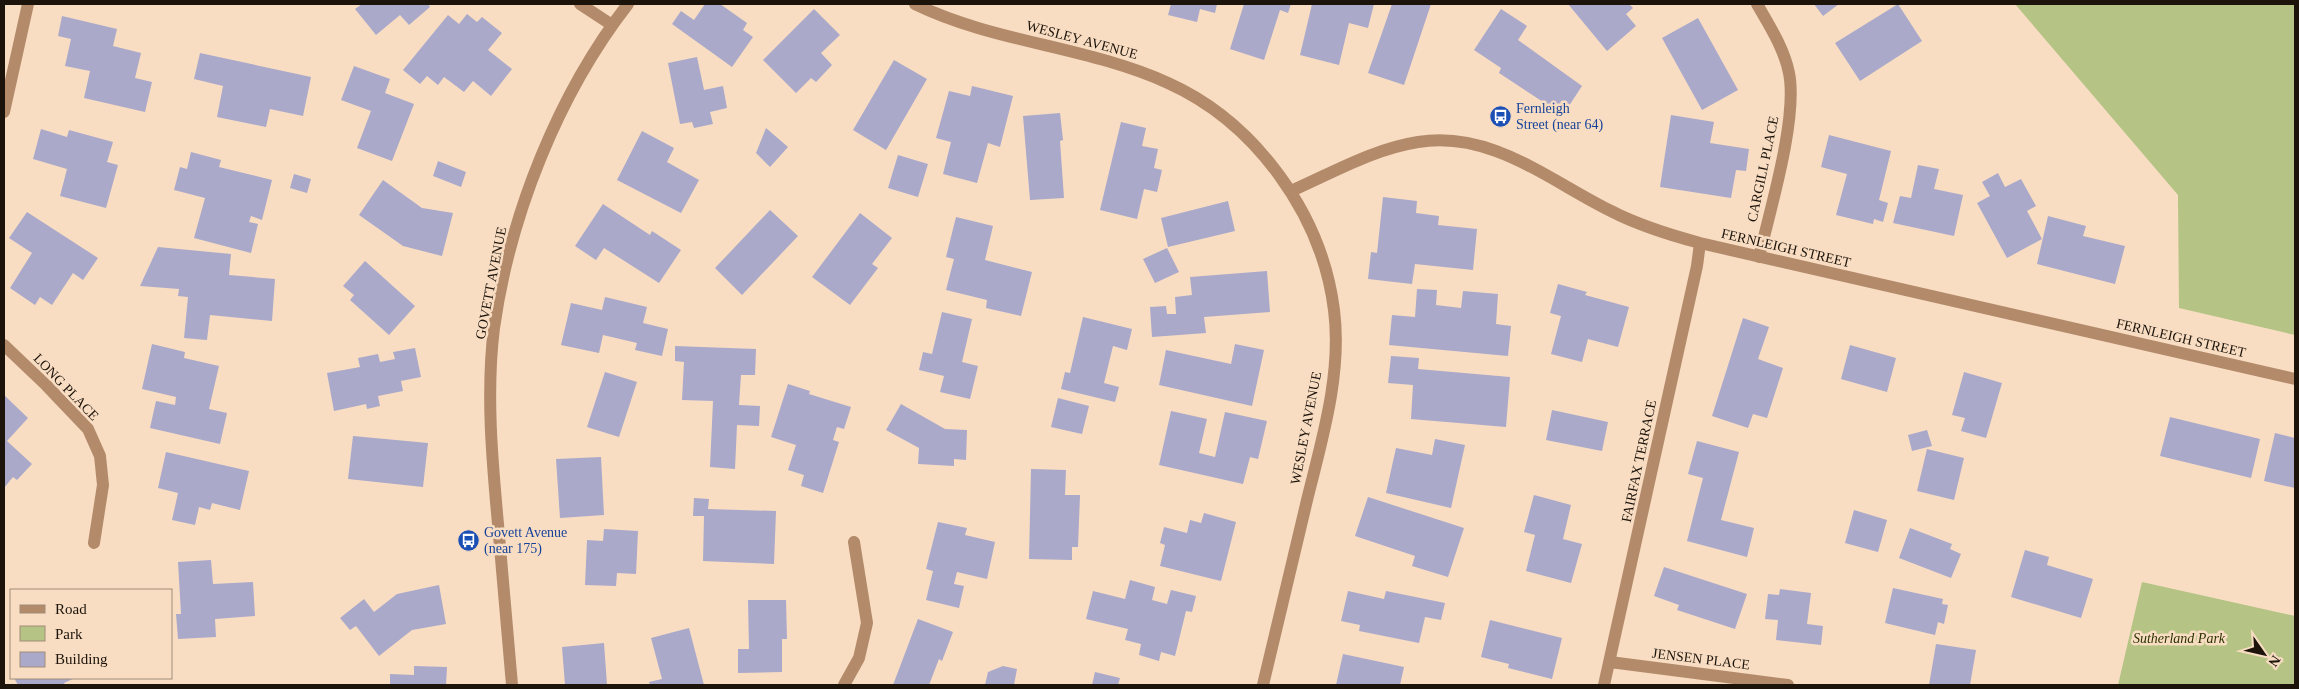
<svg xmlns="http://www.w3.org/2000/svg" width="2299" height="689" font-family="'Times New Roman',serif">
<style>
.green{fill:#b5c384}
.building{fill:#aaa9ca}
.lines{fill:none;stroke-linecap:round;stroke-linejoin:round}
.street{stroke:#b48b6a;stroke-width:12}
.labels{text-anchor:middle;dominant-baseline:central;stroke-width:5;stroke-linejoin:round;paint-order:stroke}
.street-label{font-size:14px;fill:#1c130a;stroke:#f8ddc3}
.transit-label{font-size:14px;fill:#164399;stroke:#f8ddc3;text-anchor:start}
.park-label{font-size:14px;font-style:italic;fill:#2b3300;stroke:#f8ddc3}
</style>
<rect width="100%" height="100%" fill="#f8ddc3"/>
<path class="green" d="M 2015,4 L 2295,4 L 2295,335 L 2179,308 L 2178,195 Z
M 2142,582 L 2295,616 L 2295,685 L 2118,685 Z"/>
<path class="building" d="M 362,4 L 428,4 L 430,7 L 409,25 L 400,15 L 376,35 L 355,9 Z
M 705,4 L 720,4 L 747,23 L 743,30 L 753,37 L 732,67 L 672,24 L 681,11 L 694,20 Z
M 1171,4 L 1217,4 L 1215,13 L 1200,9 L 1197,22 L 1168,15 Z
M 1244,4 L 1291,4 L 1288,13 L 1280,10 L 1264,60 L 1230,49 Z
M 1312,4 L 1374,4 L 1368,28 L 1349,23 L 1339,65 L 1300,55 Z
M 1392,4 L 1431,4 L 1404,85 L 1368,73 Z
M 1568,4 L 1629,4 L 1633,8 L 1626,14 L 1636,26 L 1607,51 Z
M 1814,4 L 1839,4 L 1823,16 Z
M 1898,4 L 1922,41 L 1860,81 L 1835,43 Z
M 814,9 L 840,35 L 821,53 L 832,65 L 816,82 L 811,78 L 796,93 L 763,60 Z
M 1501,9 L 1527,26 L 1518,40 L 1582,86 L 1563,115 L 1499,73 L 1501,68 L 1474,50 Z
M 467,14 L 477,22 L 482,17 L 502,33 L 488,50 L 512,69 L 491,96 L 473,81 L 464,92 L 444,77 L 438,85 L 427,76 L 420,84 L 403,70 L 448,15 L 459,24 Z
M 62,16 L 117,29 L 113,46 L 141,53 L 135,78 L 152,82 L 145,112 L 84,98 L 90,71 L 65,66 L 71,39 L 58,36 Z
M 1698,18 L 1738,90 L 1702,110 L 1662,38 Z
M 200,53 L 311,77 L 303,116 L 270,109 L 266,127 L 217,117 L 223,86 L 194,79 Z
M 697,57 L 704,90 L 723,86 L 727,108 L 710,112 L 713,124 L 694,128 L 692,122 L 680,124 L 668,63 Z
M 894,60 L 927,79 L 886,150 L 853,130 Z
M 354,66 L 390,79 L 385,93 L 414,104 L 392,161 L 357,148 L 371,111 L 341,100 Z
M 972,86 L 1013,96 L 1000,147 L 988,143 L 977,183 L 943,174 L 951,142 L 936,138 L 949,91 L 970,96 Z
M 1060,113 L 1063,140 L 1060,141 L 1064,198 L 1030,200 L 1023,116 Z
M 1671,115 L 1714,122 L 1710,143 L 1749,149 L 1746,171 L 1736,170 L 1731,198 L 1660,187 Z
M 1121,122 L 1146,128 L 1142,146 L 1158,149 L 1154,168 L 1162,170 L 1157,192 L 1144,189 L 1137,219 L 1100,210 Z
M 766,128 L 788,147 L 770,167 L 756,153 Z
M 41,129 L 67,137 L 69,130 L 113,142 L 107,162 L 118,165 L 106,208 L 60,196 L 67,169 L 33,159 Z
M 642,131 L 674,148 L 667,162 L 699,180 L 681,213 L 617,180 Z
M 1829,135 L 1891,151 L 1879,200 L 1888,203 L 1883,222 L 1874,219 L 1873,224 L 1836,215 L 1847,174 L 1821,167 Z
M 191,152 L 221,160 L 219,167 L 272,180 L 262,220 L 251,216 L 249,222 L 258,224 L 251,253 L 194,238 L 205,198 L 174,190 L 180,167 L 187,169 Z
M 898,155 L 928,164 L 918,197 L 888,188 Z
M 438,161 L 466,172 L 461,187 L 433,176 Z
M 1918,165 L 1939,169 L 1934,189 L 1963,195 L 1954,236 L 1893,223 L 1900,196 L 1911,198 Z
M 1998,173 L 2005,187 L 2021,179 L 2036,206 L 2027,211 L 2042,239 L 2007,258 L 1977,203 L 1990,196 L 1982,182 Z
M 294,174 L 311,179 L 307,193 L 290,188 Z
M 383,180 L 422,208 L 453,213 L 442,256 L 403,246 L 359,215 Z
M 1383,197 L 1417,201 L 1416,213 L 1439,216 L 1438,225 L 1477,229 L 1473,270 L 1415,264 L 1412,284 L 1368,279 L 1371,252 L 1377,253 Z
M 1228,201 L 1235,231 L 1168,247 L 1161,218 Z
M 603,204 L 650,235 L 652,231 L 681,250 L 659,283 L 604,248 L 596,260 L 575,246 Z
M 770,210 L 798,236 L 742,295 L 715,268 Z
M 27,212 L 98,258 L 83,280 L 73,273 L 52,305 L 40,297 L 35,305 L 10,288 L 32,253 L 9,238 Z
M 860,213 L 892,238 L 872,264 L 878,268 L 850,305 L 812,277 Z
M 2048,216 L 2086,226 L 2083,236 L 2125,246 L 2115,284 L 2037,264 Z
M 956,217 L 993,226 L 985,260 L 1032,272 L 1021,316 L 986,308 L 987,300 L 946,290 L 954,259 L 946,257 Z
M 158,247 L 231,254 L 229,275 L 275,279 L 272,321 L 210,315 L 207,340 L 184,338 L 188,297 L 178,296 L 179,289 L 140,286 Z
M 1167,248 L 1179,272 L 1155,283 L 1143,259 Z
M 365,261 L 415,306 L 389,335 L 350,300 L 354,295 L 343,286 Z
M 1267,271 L 1270,312 L 1204,317 L 1206,333 L 1152,337 L 1150,307 L 1166,306 L 1167,314 L 1176,314 L 1175,297 L 1192,295 L 1190,277 Z
M 1558,284 L 1587,292 L 1585,295 L 1629,307 L 1618,347 L 1588,339 L 1582,362 L 1551,354 L 1561,316 L 1550,313 Z
M 1417,289 L 1437,290 L 1436,305 L 1461,308 L 1463,291 L 1498,294 L 1496,324 L 1511,326 L 1508,356 L 1389,345 L 1392,315 L 1415,317 Z
M 605,297 L 647,307 L 643,323 L 668,329 L 662,356 L 635,350 L 637,343 L 603,335 L 599,353 L 561,345 L 571,303 L 602,310 Z
M 942,312 L 972,319 L 962,362 L 978,366 L 970,399 L 940,392 L 944,376 L 919,370 L 923,352 L 932,354 Z
M 1083,317 L 1132,329 L 1127,350 L 1113,346 L 1104,383 L 1119,387 L 1115,402 L 1061,389 L 1065,372 L 1070,373 Z
M 1743,318 L 1769,327 L 1758,359 L 1783,368 L 1767,418 L 1753,414 L 1748,428 L 1712,416 Z
M 152,344 L 185,352 L 184,358 L 219,366 L 209,409 L 227,413 L 220,444 L 150,428 L 156,401 L 175,405 L 176,397 L 142,389 Z
M 1235,344 L 1264,350 L 1252,406 L 1159,385 L 1166,350 L 1231,364 Z
M 1850,345 L 1896,358 L 1887,392 L 1841,379 Z
M 675,346 L 756,349 L 755,375 L 741,375 L 739,405 L 760,406 L 759,426 L 737,425 L 735,469 L 710,467 L 713,401 L 682,400 L 684,362 L 675,361 Z
M 415,348 L 421,377 L 401,381 L 403,391 L 378,396 L 380,406 L 367,409 L 366,404 L 334,411 L 327,373 L 360,367 L 358,358 L 378,354 L 380,362 L 395,359 L 393,352 Z
M 1391,356 L 1419,358 L 1418,369 L 1510,377 L 1506,427 L 1411,419 L 1413,385 L 1388,383 Z
M 605,372 L 637,382 L 619,437 L 587,427 Z
M 1964,372 L 2002,383 L 1986,438 L 1961,431 L 1965,418 L 1952,415 Z
M 788,384 L 810,391 L 809,394 L 851,407 L 844,429 L 837,427 L 833,440 L 839,442 L 823,493 L 801,486 L 804,475 L 788,470 L 796,445 L 771,437 Z
M 4,395 L 28,418 L 7,441 L 32,464 L 17,480 L 13,477 L 4,488 Z
M 1058,398 L 1089,406 L 1082,434 L 1051,427 Z
M 901,404 L 945,429 L 967,430 L 966,460 L 954,459 L 954,466 L 918,464 L 919,448 L 886,430 Z
M 1552,410 L 1608,422 L 1602,451 L 1546,440 Z
M 1171,411 L 1207,419 L 1199,453 L 1215,457 L 1225,412 L 1267,421 L 1258,459 L 1250,457 L 1243,484 L 1159,465 Z
M 2170,417 L 2260,439 L 2251,478 L 2160,456 Z
M 1927,430 L 1932,446 L 1912,451 L 1908,435 Z
M 2275,433 L 2295,438 L 2295,488 L 2264,481 Z
M 353,436 L 428,443 L 423,487 L 348,479 Z
M 1435,439 L 1465,445 L 1451,508 L 1386,493 L 1396,448 L 1432,455 Z
M 1697,441 L 1739,452 L 1721,520 L 1754,528 L 1747,557 L 1687,541 L 1703,478 L 1688,474 Z
M 1927,449 L 1964,458 L 1954,500 L 1917,491 Z
M 166,452 L 249,471 L 240,510 L 212,503 L 210,510 L 199,507 L 195,525 L 172,520 L 178,493 L 158,488 Z
M 601,457 L 604,515 L 560,518 L 556,459 Z
M 1031,469 L 1066,470 L 1065,495 L 1080,495 L 1078,547 L 1072,547 L 1072,560 L 1029,559 Z
M 1534,495 L 1571,505 L 1563,539 L 1582,544 L 1571,583 L 1526,571 L 1535,535 L 1524,532 Z
M 1368,497 L 1464,528 L 1448,577 L 1412,566 L 1415,556 L 1355,536 Z
M 694,498 L 709,499 L 708,509 L 776,511 L 774,564 L 703,561 L 704,516 L 693,516 Z
M 1854,510 L 1887,520 L 1878,552 L 1845,543 Z
M 1204,513 L 1236,522 L 1221,581 L 1160,566 L 1165,545 L 1160,543 L 1164,527 L 1187,533 L 1190,520 L 1201,523 Z
M 938,522 L 967,528 L 965,535 L 995,542 L 987,579 L 957,572 L 954,584 L 964,586 L 959,608 L 926,600 L 933,571 L 926,569 Z
M 1910,528 L 1952,544 L 1950,549 L 1961,554 L 1951,578 L 1899,558 Z
M 604,529 L 638,531 L 636,574 L 617,573 L 616,586 L 585,585 L 587,540 L 603,541 Z
M 2025,550 L 2049,557 L 2047,565 L 2093,579 L 2081,618 L 2011,597 Z
M 211,560 L 213,584 L 253,582 L 255,616 L 215,619 L 216,637 L 178,639 L 176,614 L 181,614 L 178,562 Z
M 1664,567 L 1747,594 L 1735,629 L 1677,610 L 1679,605 L 1654,596 Z
M 1130,580 L 1155,587 L 1152,600 L 1167,604 L 1171,590 L 1196,596 L 1192,612 L 1186,611 L 1175,656 L 1161,652 L 1159,661 L 1139,655 L 1141,644 L 1125,640 L 1128,629 L 1086,619 L 1093,591 L 1125,599 Z
M 439,585 L 446,624 L 412,630 L 379,656 L 356,626 L 350,630 L 340,618 L 364,599 L 374,612 L 397,594 Z
M 1893,588 L 1943,599 L 1942,604 L 1948,605 L 1944,624 L 1938,622 L 1935,635 L 1885,623 Z
M 1780,589 L 1811,593 L 1807,624 L 1823,626 L 1821,645 L 1776,640 L 1778,620 L 1765,619 L 1768,594 L 1779,595 Z
M 1348,591 L 1384,599 L 1386,591 L 1445,603 L 1441,620 L 1425,617 L 1419,643 L 1359,631 L 1360,625 L 1341,621 Z
M 748,600 L 786,600 L 787,639 L 782,639 L 782,672 L 738,673 L 738,649 L 749,649 Z
M 918,619 L 953,632 L 942,661 L 939,659 L 929,685 L 893,685 Z
M 1490,620 L 1562,638 L 1552,679 L 1508,668 L 1509,664 L 1481,657 Z
M 689,628 L 704,685 L 650,685 L 649,682 L 662,679 L 651,638 Z
M 604,643 L 607,685 L 565,685 L 562,647 Z
M 1936,644 L 1976,650 L 1970,685 L 1929,685 Z
M 1343,654 L 1404,667 L 1400,685 L 1336,685 Z
M 414,666 L 447,667 L 446,685 L 390,685 L 390,674 L 414,675 Z
M 1003,666 L 1017,669 L 1014,685 L 985,685 L 988,672 Z
M 1095,672 L 1120,678 L 1118,685 L 1092,685 Z
M 14,678 L 75,678 L 64,683 L 65,685 L 18,685 Z"/>
<g class="lines">
<path class="street" d="M 580,4 L 612,25
M 915,4 C 995,43 1087,46 1168,83 C 1255,122 1322,214 1334,310 C 1342,372 1323,436 1308,496 C 1293,559 1278,622 1263,685
M 1757,4 C 1769,25 1784,48 1789,73 C 1798,118 1770,210 1759,257
M 4,112 L 28,4
M 1291,191 C 1332,173 1373,149 1418,142 C 1491,130 1550,181 1611,211 C 1640,226 1670,235 1700,243 L 2295,379
M 4,345 L 46,385 L 88,429 L 100,456 L 103,485 L 94,543
M 1610,662 L 1788,685
M 512,685 C 507,631 503,578 498,524 C 492,459 486,392 494,328 C 510,215 558,94 628,4
M 844,685 L 859,658 L 867,623 L 854,542
M 1604,685 L 1697,266 L 1700,243"/>
</g>
<defs>
<symbol id="bus-disc" viewBox="-11 -11 22 22"><circle r="9.5" fill="#1a4fb4" stroke="#f8ddc3"/><path d="M-5-6H5V4H4V6H2V4H-2V6H-4V4H-5ZM-3.5-4V0h7V-4ZM-3.5 1.2v1.5H-2V1.2ZM2 1.2v1.5H3.5V1.2Z" fill="#fff"/></symbol>
</defs>
<g fill-rule="evenodd">
<use href="#bus-disc" x="1488" y="104" width="25" height="25"/>
<use href="#bus-disc" x="456" y="528" width="25" height="25"/>
</g>
<g class="labels">
<g class="street-label">
<text transform="translate(1082 40) rotate(15)">WESLEY AVENUE</text>
<text transform="translate(1763 169) rotate(-78)">CARGILL PLACE</text>
<text transform="translate(1786 248) rotate(13)">FERNLEIGH STREET</text>
<text transform="translate(491 283) rotate(-79)">GOVETT AVENUE</text>
<text transform="translate(2181 338) rotate(13)">FERNLEIGH STREET</text>
<text transform="translate(66 387) rotate(46)">LONG PLACE</text>
<text transform="translate(1306 428) rotate(-79)">WESLEY AVENUE</text>
<text transform="translate(1639 461) rotate(-78)">FAIRFAX TERRACE</text>
<text transform="translate(1701 659) rotate(7)">JENSEN PLACE</text>
</g>
<g class="transit-label">
<text x="1516" y="108">Fernleigh<tspan x="1516" dy="16">Street (near 64)</tspan></text>
<text x="484" y="532">Govett Avenue<tspan x="484" dy="16">(near 175)</tspan></text>
</g>
<g class="park-label">
<text x="2179" y="638">Sutherland Park</text>
</g>
</g>
<rect width="2299" height="689" fill="none" stroke="#1c130a" stroke-width="10"/>
<rect x="10" y="589" width="162" height="90" fill="#f8ddc3" stroke="#a08c79"/>
<rect x="20" y="605" width="25" height="8" fill="#b48b6a" stroke="#a08c79"/>
<text x="55" y="614" font-size="15" fill="#1c130a">Road</text>
<rect x="20" y="626" width="25" height="15" fill="#b5c384" stroke="#a08c79"/>
<text x="55" y="639" font-size="15" fill="#1c130a">Park</text>
<rect x="20" y="652" width="25" height="15" fill="#aaa9ca" stroke="#a08c79"/>
<text x="55" y="664" font-size="15" fill="#1c130a">Building</text>
<g transform="translate(2264 654) rotate(124)" stroke="#f8ddc3" stroke-width="4" paint-order="stroke">
<path d="M0-4L9 19L0 12L-9 19Z" fill="#1c130a"/>
<text y="-8" font-size="14" font-weight="bold" text-anchor="middle" fill="#1c130a">N</text>
</g>
</svg>
